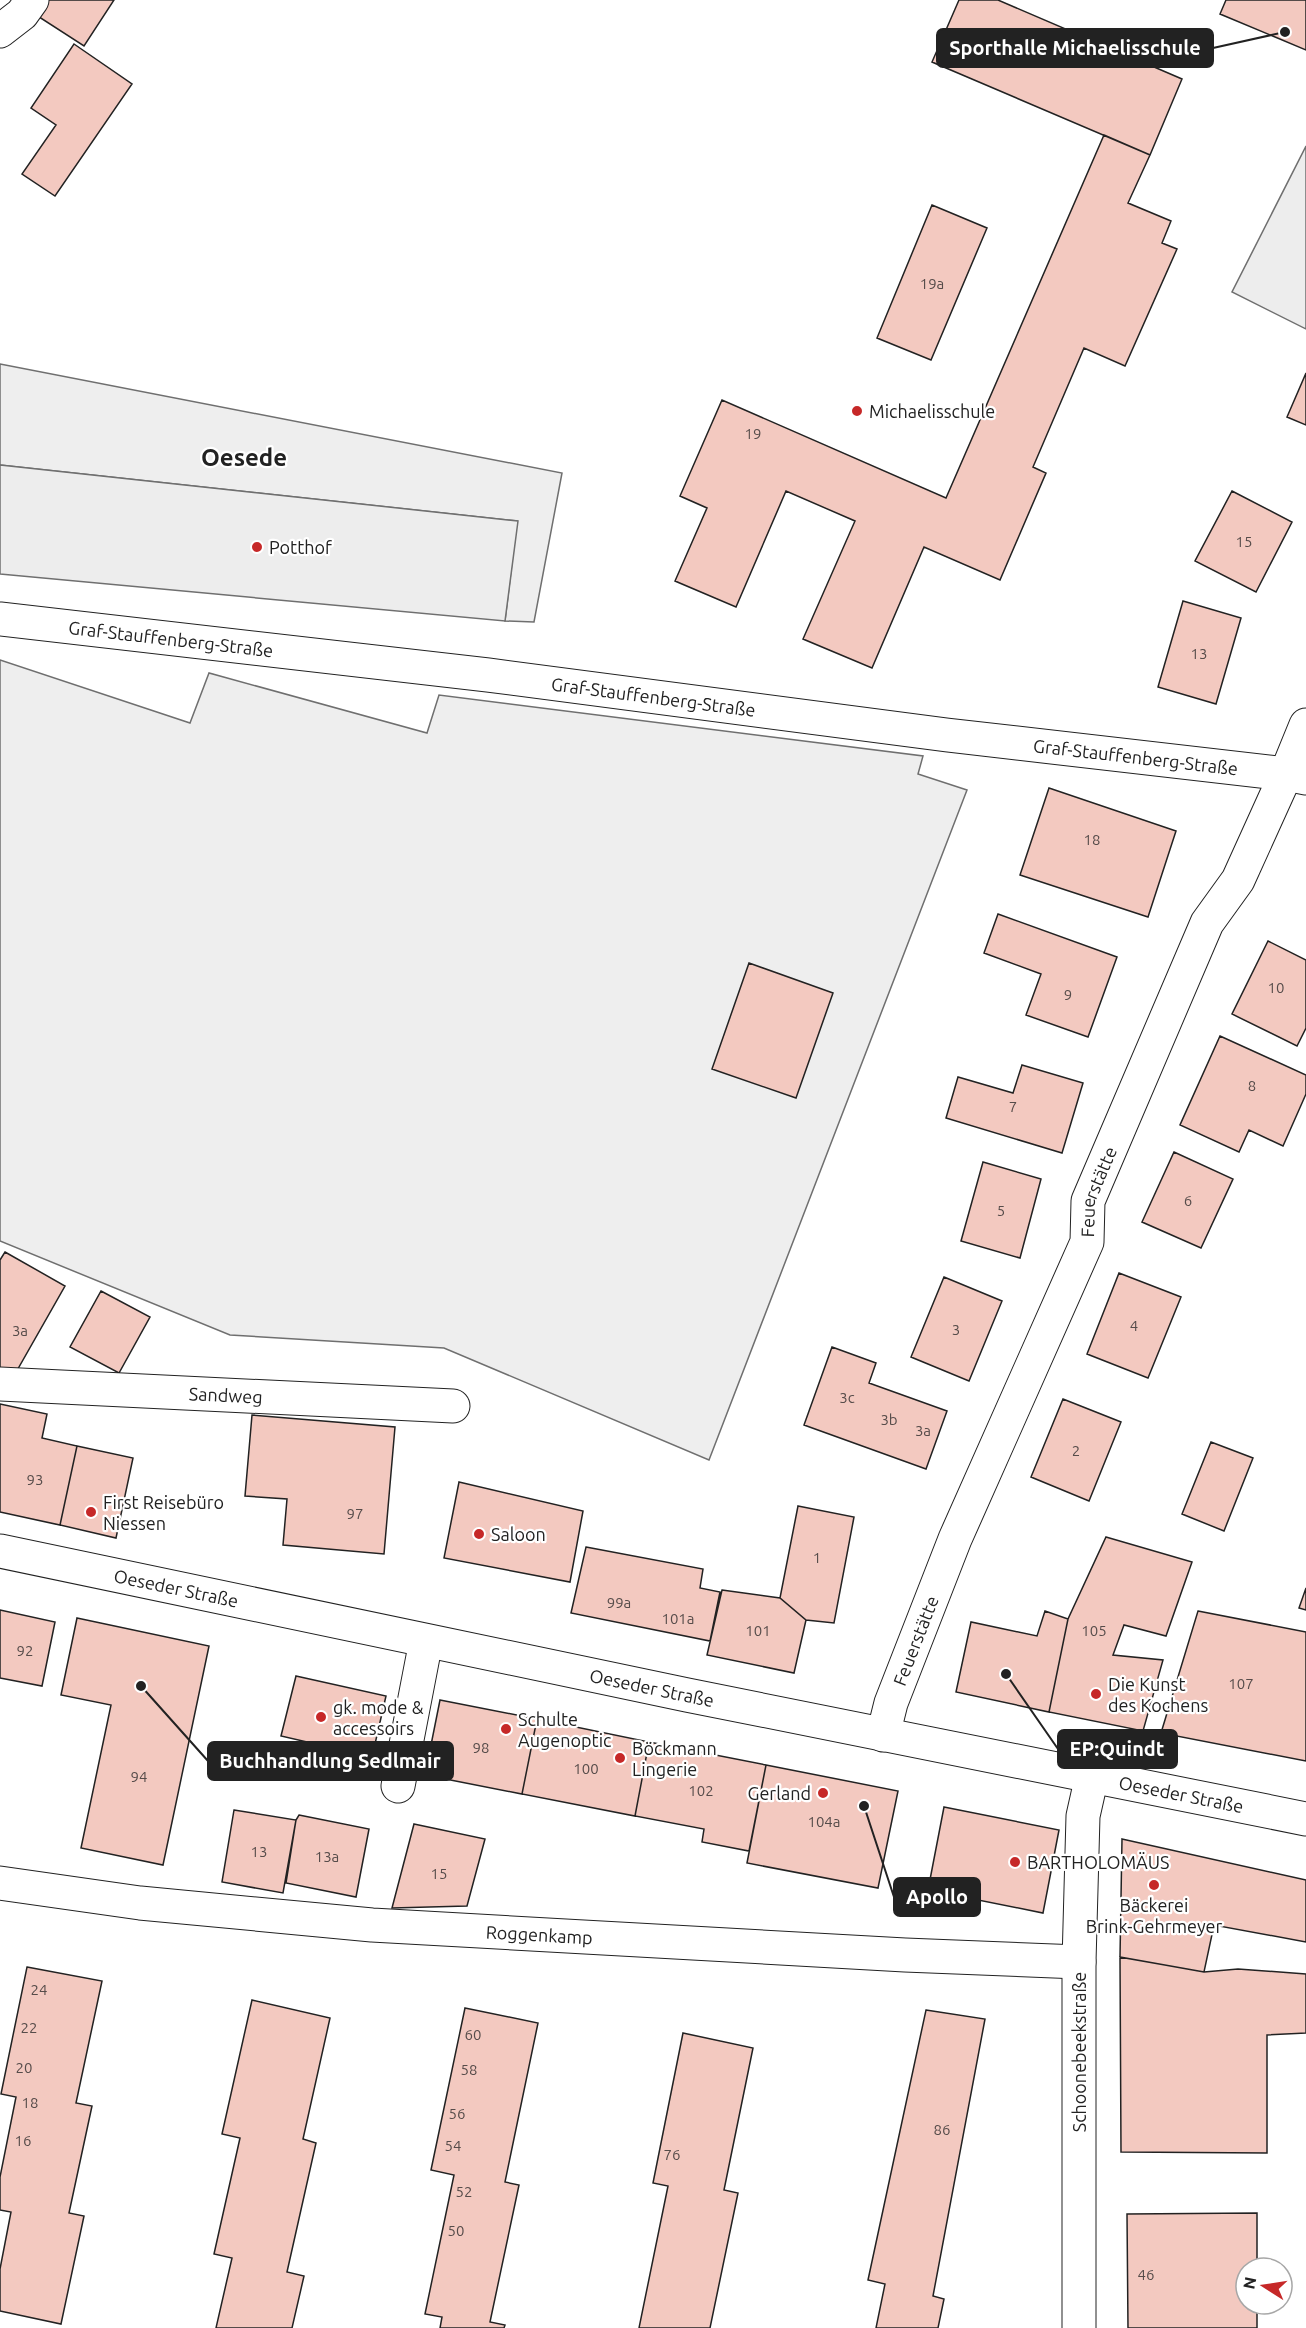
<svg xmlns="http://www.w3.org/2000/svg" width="1306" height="2328" font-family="Ubuntu,sans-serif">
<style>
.green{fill:#eee;stroke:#6f6f6f;stroke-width:1.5}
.parking{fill:#ededed;stroke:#6f6f6f;stroke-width:1.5}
.building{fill:#f3c9c0;stroke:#222;stroke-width:1.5}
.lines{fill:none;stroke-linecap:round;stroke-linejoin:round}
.minor-casing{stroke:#222;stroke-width:35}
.minor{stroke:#fff;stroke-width:33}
.poi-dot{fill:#c62828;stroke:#fff;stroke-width:2}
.labels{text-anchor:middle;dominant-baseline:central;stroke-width:4.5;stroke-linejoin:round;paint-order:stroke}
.number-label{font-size:15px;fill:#564c4a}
.poi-label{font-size:18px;fill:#222;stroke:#fff;text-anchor:start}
.street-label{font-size:18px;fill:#222;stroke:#fff}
.district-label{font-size:24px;font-weight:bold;fill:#222;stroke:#fff}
.leader{fill:none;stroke:#222;stroke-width:2}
.callout-dot{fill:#222;stroke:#fff;stroke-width:2}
.callout{fill:#222;stroke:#222;stroke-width:2}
.callout-label{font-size:20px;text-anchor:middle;font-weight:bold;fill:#fff}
</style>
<rect width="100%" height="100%" fill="#fff"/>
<path class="green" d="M 0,364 L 562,473 L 534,622 L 505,621 L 517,521 L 0,465 Z
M 0,660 L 190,723 L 209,673 L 427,733 L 439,695 L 923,756 L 918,774 L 967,790 L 709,1460 L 444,1348 L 230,1335 L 0,1241 Z"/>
<path class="parking" d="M 1306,146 L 1306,329 L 1232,292 Z
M 0,465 L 518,521 L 505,621 L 0,574 Z"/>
<path class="building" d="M 46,0 L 114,0 L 84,46 L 36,15 Z
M 959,0 L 998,0 L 1182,79 L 1150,155 L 932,62 Z
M 1226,0 L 1306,0 L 1306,50 L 1220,14 Z
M 74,44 L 132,84 L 55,196 L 22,174 L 56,125 L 31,108 Z
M 1104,135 L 1150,155 L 1128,203 L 1171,221 L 1162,243 L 1177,249 L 1125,366 L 1084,348 L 1033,467 L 1046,473 L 1000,580 L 924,547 L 872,668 L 803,639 L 855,521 L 786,491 L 736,607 L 675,581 L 707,508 L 680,496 L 722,400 L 946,498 Z
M 932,205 L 987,228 L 931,360 L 877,338 Z
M 1306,373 L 1306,425 L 1287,417 Z
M 1232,491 L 1292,522 L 1256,592 L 1195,561 Z
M 1183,601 L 1241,618 L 1216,704 L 1158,687 Z
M 1049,788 L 1176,831 L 1148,917 L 1020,875 Z
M 998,914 L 1117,957 L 1088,1037 L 1026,1015 L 1041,974 L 984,953 Z
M 1268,941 L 1306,960 L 1306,1028 L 1297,1046 L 1232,1014 Z
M 749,963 L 833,993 L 796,1098 L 712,1069 Z
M 1220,1036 L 1306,1075 L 1306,1094 L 1283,1146 L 1249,1130 L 1239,1152 L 1180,1125 Z
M 1022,1065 L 1083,1083 L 1062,1153 L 946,1118 L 958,1077 L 1013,1093 Z
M 1174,1152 L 1233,1179 L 1201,1248 L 1142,1222 Z
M 983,1162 L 1041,1179 L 1020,1258 L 961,1241 Z
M 5,1252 L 65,1286 L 11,1381 L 0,1375 L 0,1260 Z
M 1119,1273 L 1181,1297 L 1148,1378 L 1087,1354 Z
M 944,1277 L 1002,1301 L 969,1381 L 911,1357 Z
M 101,1291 L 150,1317 L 119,1373 L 70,1347 Z
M 832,1347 L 876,1363 L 869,1383 L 947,1411 L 926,1469 L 804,1425 Z
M 1063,1399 L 1121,1422 L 1089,1501 L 1031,1477 Z
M 0,1404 L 47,1414 L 42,1438 L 77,1446 L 60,1525 L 0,1512 Z
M 252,1415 L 395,1427 L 384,1554 L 283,1545 L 287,1499 L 245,1496 Z
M 1211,1442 L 1253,1458 L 1224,1531 L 1182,1514 Z
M 77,1446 L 133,1458 L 116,1538 L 60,1525 Z
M 459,1482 L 583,1511 L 570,1582 L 444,1558 Z
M 798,1506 L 854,1517 L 834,1623 L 806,1620 L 780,1598 Z
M 1106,1537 L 1192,1562 L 1166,1636 L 1124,1625 L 1113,1655 L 1163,1660 L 1143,1731 L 1049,1712 L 1068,1619 Z
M 586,1547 L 703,1569 L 700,1588 L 720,1592 L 710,1641 L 571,1613 Z
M 1306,1588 L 1306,1610 L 1299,1608 Z
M 722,1590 L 780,1598 L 806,1620 L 794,1673 L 707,1655 Z
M 0,1610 L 55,1622 L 42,1686 L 0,1678 Z
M 1045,1611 L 1068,1619 L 1049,1712 L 956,1692 L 971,1622 L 1037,1636 Z
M 1198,1611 L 1306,1632 L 1306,1761 L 1161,1733 Z
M 77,1618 L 209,1646 L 163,1865 L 81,1848 L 111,1705 L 61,1695 Z
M 296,1676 L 386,1696 L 372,1757 L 281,1736 Z
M 440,1700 L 537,1719 L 522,1794 L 425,1775 Z
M 537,1719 L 649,1742 L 635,1816 L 522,1794 Z
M 649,1742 L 766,1765 L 749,1851 L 702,1842 L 704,1829 L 635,1816 Z
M 766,1765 L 898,1791 L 878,1888 L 747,1863 Z
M 944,1807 L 1059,1830 L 1043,1913 L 928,1890 Z
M 234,1810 L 296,1820 L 283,1893 L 222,1882 Z
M 299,1815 L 369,1829 L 356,1897 L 286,1883 L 296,1820 Z
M 414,1824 L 485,1839 L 467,1906 L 392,1908 Z
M 1122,1839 L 1306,1880 L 1306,1942 L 1214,1925 L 1204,1972 L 1120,1957 Z
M 1120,1957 L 1204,1972 L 1238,1969 L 1306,1974 L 1306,2033 L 1267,2035 L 1267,2153 L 1121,2152 Z
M 27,1967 L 102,1981 L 76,2103 L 92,2106 L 69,2213 L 84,2216 L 61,2324 L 0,2311 L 0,2269 L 11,2212 L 0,2210 L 0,2177 L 16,2097 L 1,2094 Z
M 252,2000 L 330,2018 L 303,2139 L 316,2143 L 287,2272 L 304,2276 L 292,2328 L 216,2328 L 232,2258 L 214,2254 L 240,2138 L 222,2134 Z
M 465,2008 L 538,2023 L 505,2182 L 519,2185 L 490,2322 L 505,2325 L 504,2328 L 440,2328 L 442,2317 L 425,2314 L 454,2175 L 431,2170 Z
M 926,2010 L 985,2019 L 933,2296 L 944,2299 L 938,2328 L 876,2328 L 885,2284 L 868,2280 Z
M 683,2033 L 753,2048 L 724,2190 L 738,2193 L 710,2328 L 639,2328 L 668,2186 L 653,2183 Z
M 1257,2213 L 1257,2268 L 1246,2268 L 1246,2304 L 1257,2304 L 1257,2328 L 1128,2328 L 1127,2214 Z"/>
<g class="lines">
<defs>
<g id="minor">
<path d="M 0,31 L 22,14 L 32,0"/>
<path id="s1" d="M 0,619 L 488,675 L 947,735 L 1286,774 L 1306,778"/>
<path id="s2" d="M 0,1384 L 453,1406"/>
<path id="s3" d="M 0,1551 L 687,1695 L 1306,1819"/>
<path id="s4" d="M 883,1735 L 891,1703 L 955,1539 L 1087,1242 L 1088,1201 L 1207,923 L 1238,880 L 1286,774 L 1306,725"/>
<path d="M 398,1786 L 426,1641"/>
<path id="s5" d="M 0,1883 L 140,1903 L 372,1925 L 905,1955 L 1079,1962"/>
<path d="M 1079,2328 L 1079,1962 L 1083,1816 L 1092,1776"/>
</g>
</defs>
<use href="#minor" class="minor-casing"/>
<use href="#minor" class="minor"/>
</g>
<g class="poi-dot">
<circle cx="857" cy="411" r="6"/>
<circle cx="257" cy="547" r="6"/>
<circle cx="91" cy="1512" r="6"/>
<circle cx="479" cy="1534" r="6"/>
<circle cx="1096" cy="1694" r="6"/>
<circle cx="321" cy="1717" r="6"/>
<circle cx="506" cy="1729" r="6"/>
<circle cx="620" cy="1758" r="6"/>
<circle cx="823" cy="1793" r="6"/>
<circle cx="1015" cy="1862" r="6"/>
<circle cx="1154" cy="1885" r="6"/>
</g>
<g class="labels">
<g class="number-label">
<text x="932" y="283">19a</text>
<text x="753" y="433">19</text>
<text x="1244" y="541">15</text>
<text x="1199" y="653">13</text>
<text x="1092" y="839">18</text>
<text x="1276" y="987">10</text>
<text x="1068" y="994">9</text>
<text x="1252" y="1085">8</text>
<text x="1013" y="1106">7</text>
<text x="1188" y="1200">6</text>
<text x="1001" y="1210">5</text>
<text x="1134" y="1325">4</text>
<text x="956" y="1329">3</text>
<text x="20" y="1330">3a</text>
<text x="847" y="1397">3c</text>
<text x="889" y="1419">3b</text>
<text x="923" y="1430">3a</text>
<text x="1076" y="1450">2</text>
<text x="35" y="1479">93</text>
<text x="355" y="1513">97</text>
<text x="817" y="1557">1</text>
<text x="619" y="1602">99a</text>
<text x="678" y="1618">101a</text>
<text x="758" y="1630">101</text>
<text x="1094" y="1630">105</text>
<text x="25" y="1650">92</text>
<text x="1241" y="1683">107</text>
<text x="481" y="1747">98</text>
<text x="586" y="1768">100</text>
<text x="139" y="1776">94</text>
<text x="701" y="1790">102</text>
<text x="824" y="1821">104a</text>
<text x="259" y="1851">13</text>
<text x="327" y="1856">13a</text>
<text x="439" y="1873">15</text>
<text x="39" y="1989">24</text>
<text x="29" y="2027">22</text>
<text x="473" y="2034">60</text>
<text x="24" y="2067">20</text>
<text x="469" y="2069">58</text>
<text x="30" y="2102">18</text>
<text x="457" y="2113">56</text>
<text x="942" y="2129">86</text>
<text x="23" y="2140">16</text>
<text x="453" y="2145">54</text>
<text x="672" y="2154">76</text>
<text x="464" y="2191">52</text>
<text x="456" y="2230">50</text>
<text x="1146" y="2274">46</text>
</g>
<g class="poi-label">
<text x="869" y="411">Michaelisschule</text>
<text x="269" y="547">Potthof</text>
<text x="103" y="1502">First Reisebüro<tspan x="103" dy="21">Niessen</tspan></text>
<text x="491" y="1534">Saloon</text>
<text x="1108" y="1684">Die Kunst<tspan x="1108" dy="21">des Kochens</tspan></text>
<text x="333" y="1707">gk. mode &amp;<tspan x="333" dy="21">accessoirs</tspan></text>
<text x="518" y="1719">Schulte<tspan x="518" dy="21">Augenoptic</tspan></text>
<text x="632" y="1748">Böckmann<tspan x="632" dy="21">Lingerie</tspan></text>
<text x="811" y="1793" text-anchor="end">Gerland</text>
<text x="1027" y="1862">BARTHOLOMÄUS</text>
<text x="1154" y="1905" text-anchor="middle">Bäckerei<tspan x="1154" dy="21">Brink-Gehrmeyer</tspan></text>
</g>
<g class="street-label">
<text stroke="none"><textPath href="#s1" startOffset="172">Graf-Stauffenberg-Straße</textPath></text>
<text stroke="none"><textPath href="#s1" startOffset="658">Graf-Stauffenberg-Straße</textPath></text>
<text stroke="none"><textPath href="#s1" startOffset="1144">Graf-Stauffenberg-Straße</textPath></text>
<text stroke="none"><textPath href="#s4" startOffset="586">Feuerstätte</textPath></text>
<text stroke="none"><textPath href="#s2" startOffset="226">Sandweg</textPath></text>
<text stroke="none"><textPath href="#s3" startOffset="180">Oeseder Straße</textPath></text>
<text stroke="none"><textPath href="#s4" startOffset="100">Feuerstätte</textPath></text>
<text stroke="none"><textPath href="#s3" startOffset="666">Oeseder Straße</textPath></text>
<text stroke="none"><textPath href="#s3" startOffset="1206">Oeseder Straße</textPath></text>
<text stroke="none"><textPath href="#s5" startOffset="542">Roggenkamp</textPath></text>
<text transform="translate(1079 2052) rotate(-90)">Schoonebeekstraße</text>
</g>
<g class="district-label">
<text x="244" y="457">Oesede</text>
</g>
</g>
<path class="leader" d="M1285 32L1213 48M1006 1674L1058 1749M141 1686L208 1761M864 1806L894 1897"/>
<g class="callout-dot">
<circle cx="1285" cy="32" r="6"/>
<circle cx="1006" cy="1674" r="6"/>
<circle cx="141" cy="1686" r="6"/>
<circle cx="864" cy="1806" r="6"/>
</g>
<g class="callout">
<rect x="937" y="29" width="276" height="38" rx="6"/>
<rect x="1058" y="1730" width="119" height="38" rx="6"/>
<rect x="208" y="1742" width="245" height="38" rx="6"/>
<rect x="894" y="1878" width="86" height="38" rx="6"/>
</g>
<g class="callout-label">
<text x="1075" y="55">Sporthalle Michaelisschule</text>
<text x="1117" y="1756">EP:Quindt</text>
<text x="330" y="1768">Buchhandlung Sedlmair</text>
<text x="937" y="1904">Apollo</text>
</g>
<g transform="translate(1264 2286) rotate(282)"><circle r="28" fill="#ffffff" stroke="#a7a7a7" stroke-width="1.5"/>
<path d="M0-4.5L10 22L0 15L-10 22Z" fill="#c62828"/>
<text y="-9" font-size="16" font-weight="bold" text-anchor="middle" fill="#222222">N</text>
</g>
</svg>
